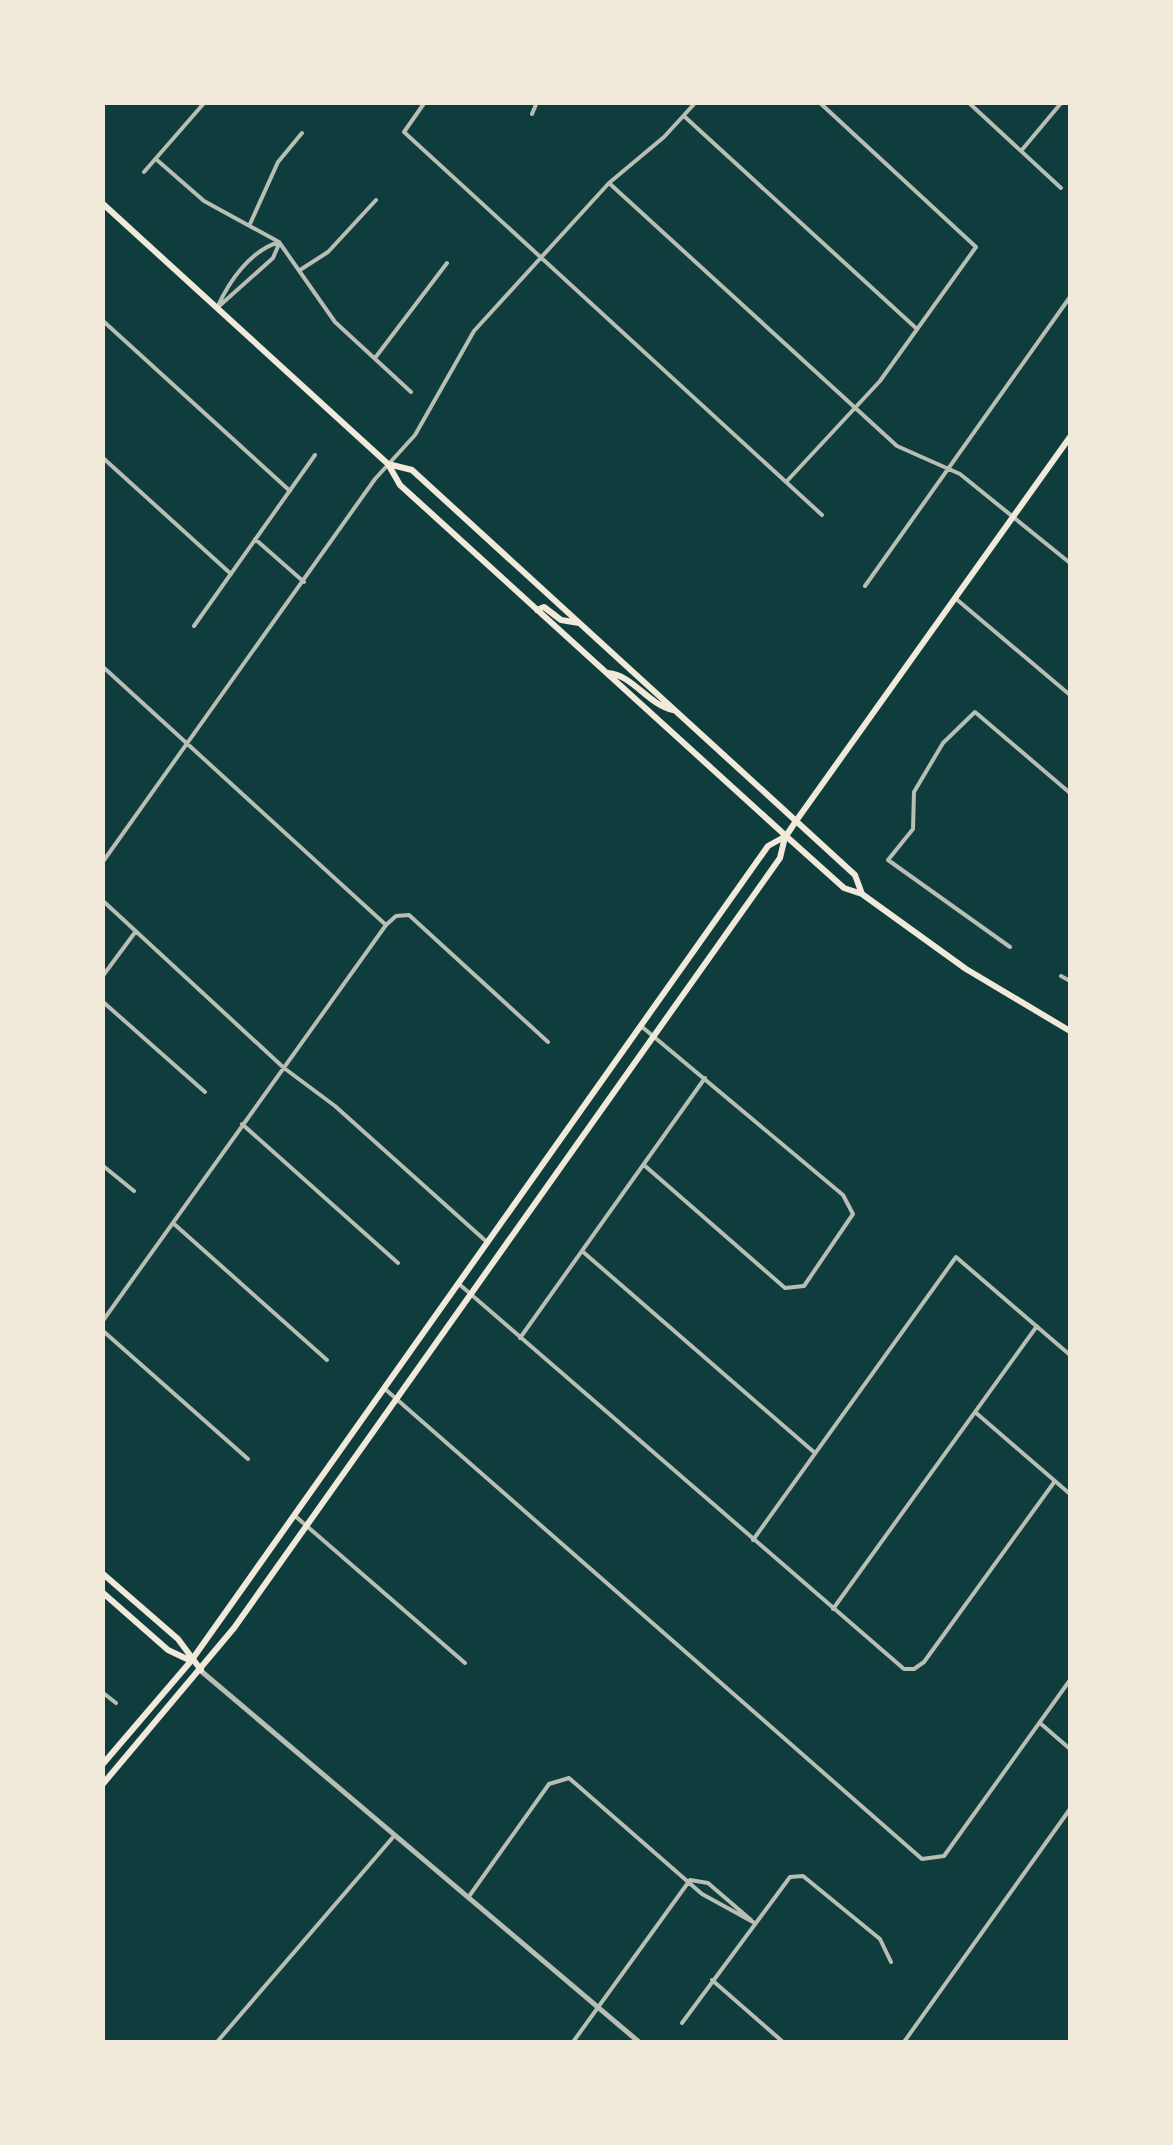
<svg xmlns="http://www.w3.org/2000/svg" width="1173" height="2145" font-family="'PT Sans Narrow',sans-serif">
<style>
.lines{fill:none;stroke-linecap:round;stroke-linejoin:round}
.minor{stroke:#b8beb3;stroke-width:4}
.tertiary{stroke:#b8beb3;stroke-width:5}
.secondary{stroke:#f1e9da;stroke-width:6}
.primary{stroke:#f1e9da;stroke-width:6}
</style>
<rect width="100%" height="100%" fill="#0f3d3e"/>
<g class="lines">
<path class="minor" d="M 425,102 L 404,132 L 822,515
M 968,102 L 1061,188
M 532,114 L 537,102
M 685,117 L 917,329
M 1021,151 L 1062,102
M 157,160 L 204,201 L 279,242 L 335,322 L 411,392
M 144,172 L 205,102
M 609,183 L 897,446 L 960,474 L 1070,563
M 250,224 L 278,162 L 302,133
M 300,270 L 328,252 L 376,200
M 217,308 C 229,281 250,251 279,242
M 217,308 L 273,258 L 279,244
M 102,320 L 290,491
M 375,358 L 447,263
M 102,457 L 231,574
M 787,481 L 880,381 L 976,247 L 819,102
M 255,539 L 304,582
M 865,586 L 1070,297
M 955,598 L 1070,695
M 194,626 L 315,455
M 102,666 L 386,925 L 396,916 L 409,915 L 548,1042
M 102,863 L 375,479 L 415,435 L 474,331 L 609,183 L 664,137 L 696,102
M 102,900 L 284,1068 L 335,1106 L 488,1243
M 1010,947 L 888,860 L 913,829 L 914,792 L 943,743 L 975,712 L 1070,793
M 1061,976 L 1070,981
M 102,977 L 136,931
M 102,1001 L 205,1092
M 641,1026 L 843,1195 L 853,1214 L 804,1286 L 785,1288 L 644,1165
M 242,1124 L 398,1263
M 102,1165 L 134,1191
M 173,1223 L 327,1360
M 582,1251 L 815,1453
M 459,1284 L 904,1669 L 914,1669 L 924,1662 L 1055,1481
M 102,1322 L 386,925
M 102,1330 L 248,1459
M 520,1338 L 705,1078
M 385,1389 L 922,1859 L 944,1856 L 1070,1680
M 975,1412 L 1070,1494
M 294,1515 L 465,1663
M 753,1540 L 956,1257 L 1070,1355
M 833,1609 L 1037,1326
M 102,1692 L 116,1703
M 1040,1723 L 1070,1749
M 690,1880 L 708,1883 L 751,1920
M 470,1895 L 549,1784 L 569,1778 L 702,1894 L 753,1922
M 712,1980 L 783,2042
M 682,2023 L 790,1877 L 803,1876 L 880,1939 L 891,1962
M 217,2042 L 394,1836
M 573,2042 L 690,1880
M 904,2042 L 1070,1809"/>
<path class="tertiary" d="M 201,1671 L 639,2042"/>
<path class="secondary" d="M 786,836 L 844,888 L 862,894 L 966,969 L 1070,1031
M 862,894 L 855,875 L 796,821 L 1070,437
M 102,1573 L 178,1639 L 201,1670
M 102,1592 L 168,1650 L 187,1659"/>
<path class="primary" d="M 102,203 L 388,464 L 400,485 L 786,836
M 537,610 L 544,607 L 561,620 L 579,623
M 608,673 C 633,675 647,704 673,710
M 102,1765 L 191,1661 L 768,846 L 786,836 L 796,821 L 412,470 L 388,464
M 102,1785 L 234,1628 L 780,858 L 785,837"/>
</g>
<rect width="1173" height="2145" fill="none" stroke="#f1e9da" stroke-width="210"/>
</svg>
